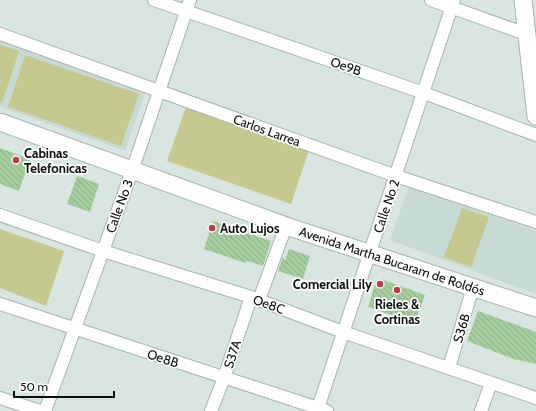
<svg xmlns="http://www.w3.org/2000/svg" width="536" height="411" font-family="Cabin,sans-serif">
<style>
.built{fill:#c7dbd4}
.garden{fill:#c6c98f}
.building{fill:url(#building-back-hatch)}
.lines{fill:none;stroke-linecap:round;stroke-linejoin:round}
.street-casing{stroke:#a7b3ae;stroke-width:14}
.secondary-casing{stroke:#a7b3ae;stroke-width:19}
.street{stroke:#fff;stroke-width:12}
.secondary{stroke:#fff;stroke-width:17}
.poi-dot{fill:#c73748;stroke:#fff;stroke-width:1.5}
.labels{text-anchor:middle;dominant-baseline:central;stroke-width:3.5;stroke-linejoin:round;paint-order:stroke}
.street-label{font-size:13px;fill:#0a0e0c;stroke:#fff}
.poi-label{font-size:13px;font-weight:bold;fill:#0a0e0c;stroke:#fff;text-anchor:start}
</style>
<defs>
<pattern id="building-back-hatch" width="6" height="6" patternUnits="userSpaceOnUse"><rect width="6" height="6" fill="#a4cd9d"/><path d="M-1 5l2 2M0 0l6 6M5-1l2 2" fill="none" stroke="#8caf86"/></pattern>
</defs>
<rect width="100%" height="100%" fill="#d9e5e1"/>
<path class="built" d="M 0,42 L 145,93 L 125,151 L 0,107 Z
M 409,186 L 536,231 L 536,294 L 390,240 Z"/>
<path class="garden" d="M 0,45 L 19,51 L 2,103 L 0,102 Z
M 25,55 L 139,94 L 121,146 L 8,107 Z
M 186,107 L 309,150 L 291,204 L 167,161 Z
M 462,208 L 489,217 L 471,267 L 444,257 Z
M 0,229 L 64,251 L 46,306 L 0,288 Z"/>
<path class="building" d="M 0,148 L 30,159 L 19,191 L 0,184 Z
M 77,176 L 99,184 L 90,212 L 67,204 Z
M 213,221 L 271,241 L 263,266 L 247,261 L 246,263 L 204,249 Z
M 289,249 L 310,256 L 303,279 L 278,271 L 283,257 L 285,261 Z
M 381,279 L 425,295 L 415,323 L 368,307 L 376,281 Z
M 478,311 L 536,332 L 536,364 L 514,359 L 467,341 Z"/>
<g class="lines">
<defs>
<path id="street" d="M 154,0 L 424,93 L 536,135
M 431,0 L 526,34
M 0,34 L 396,176 L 536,222
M 0,215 L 103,251 L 251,297 L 343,332 L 536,398
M 259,300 L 286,226
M 0,304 L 327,411
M 449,368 L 473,287
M 0,398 L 40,411
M 45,411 L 132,171 L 190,0
M 211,411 L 224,378 L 251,297
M 317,411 L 454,0
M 481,411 L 491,383"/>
<g id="secondary">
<path d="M 523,0 L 536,116"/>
<path id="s1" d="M 0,122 L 286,226 L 536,308"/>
</g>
</defs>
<use href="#street" class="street-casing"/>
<use href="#secondary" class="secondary-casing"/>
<use href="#street" class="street"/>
<use href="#secondary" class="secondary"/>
</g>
<g class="poi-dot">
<circle cx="16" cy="160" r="4"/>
<circle cx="212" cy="228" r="4"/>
<circle cx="380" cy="284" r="4"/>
<circle cx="397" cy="290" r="4"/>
</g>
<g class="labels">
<g class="street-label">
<text transform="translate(346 66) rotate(19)">Oe9B</text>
<text transform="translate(267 130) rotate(20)">Carlos Larrea</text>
<text transform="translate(119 206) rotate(-70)">Calle No 3</text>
<text transform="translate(386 206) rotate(-71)">Calle No 2</text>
<text stroke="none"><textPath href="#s1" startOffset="416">Avenida Martha Bucaram de Roldós</textPath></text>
<text transform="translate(269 304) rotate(20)">Oe8C</text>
<text transform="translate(461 328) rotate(-73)">S36B</text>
<text transform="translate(232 354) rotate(-72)">S37A</text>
<text transform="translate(163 358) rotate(18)">Oe8B</text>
</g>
<g class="poi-label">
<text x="24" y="153">Cabinas<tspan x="24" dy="15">Telefonicas</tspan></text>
<text x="220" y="228">Auto Lujos</text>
<text x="372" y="284" text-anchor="end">Comercial Lily</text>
<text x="397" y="304" text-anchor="middle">Rieles &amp;<tspan x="397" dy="15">Cortinas</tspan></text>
</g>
</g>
<path d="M14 391v6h100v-6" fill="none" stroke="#0a0e0c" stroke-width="2"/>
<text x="20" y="391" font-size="12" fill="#0a0e0c" stroke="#ffffff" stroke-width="3" paint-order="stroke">50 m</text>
</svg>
